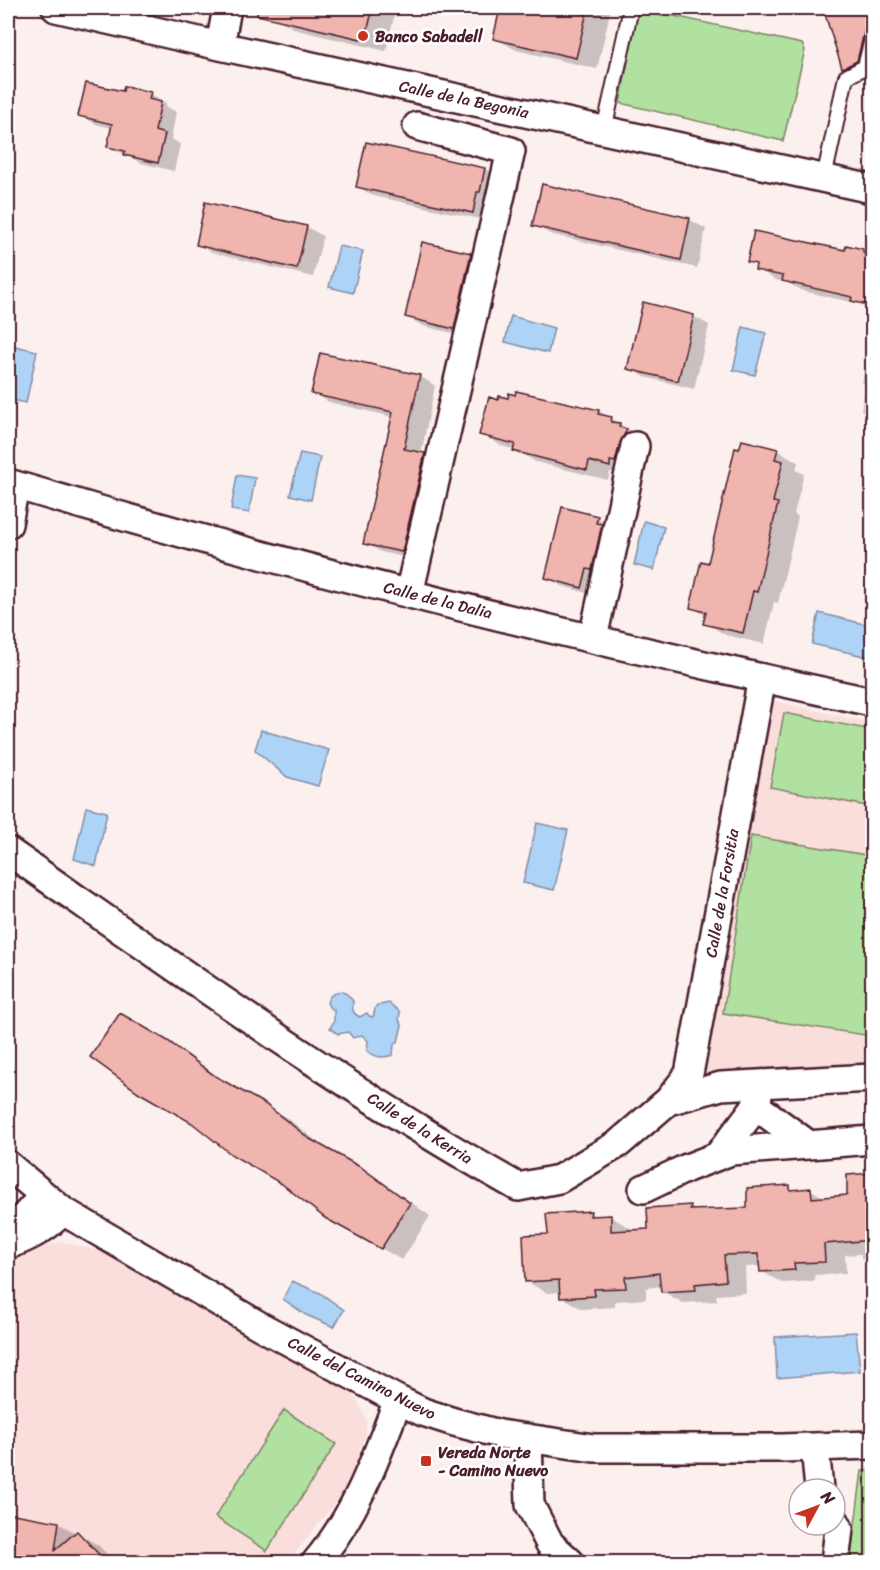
<svg xmlns="http://www.w3.org/2000/svg" width="880" height="1570" font-family="Sriracha,sans-serif">
<style>
.built{fill:#f9dedc}
.green{fill:#b1e1a0;stroke:#7e8066;stroke-width:1.5}
.water{fill:#add4f7;stroke:#858ca5;stroke-width:1.5}
.shadow{fill:#0003}
.building{fill:#f1b5b0;stroke:#4a1f2b;stroke-width:1.5}
.lines{fill:none;stroke-linecap:round;stroke-linejoin:round}
.service-casing{stroke:#4a1f2b;stroke-width:18}
.minor-casing{stroke:#4a1f2b;stroke-width:32}
.service{stroke:#fff;stroke-width:14}
.minor{stroke:#fff;stroke-width:27}
.poi-dot{fill:#c8321e;stroke:#fff;stroke-width:2}
.labels{text-anchor:middle;dominant-baseline:central;stroke-width:5;stroke-linejoin:round;paint-order:stroke}
.poi-label{font-size:16px;font-weight:bold;fill:#4a1f2b;stroke:#fff;text-anchor:start}
.street-label{font-size:16px;fill:#4a1f2b;stroke:#fff}
</style>
<rect width="100%" height="100%" fill="#fcf0ef"/>
<filter id="ink" filterUnits="userSpaceOnUse"><feTurbulence type="fractalNoise" baseFrequency=".0167" numOctaves="2"/><feDisplacementMap in="SourceGraphic" scale="12" xChannelSelector="R" yChannelSelector="G"/><feConvolveMatrix kernelMatrix="1 2 1 2 8 2 1 2 1" color-interpolation-filters="sRGB"/></filter>
<g filter="url(#ink)">
<path class="built" d="M 766,699 L 872,723 L 872,1065 L 705,1074 Z
M 61,1241 L 103,1252 L 350,1392 L 358,1401 L 367,1421 L 365,1437 L 346,1490 L 288,1562 L 8,1562 L 8,1264 L 27,1253 Z"/>
<path class="green" d="M 647,10 L 802,44 L 805,50 L 783,141 L 620,103 L 637,15 L 640,11 Z
M 784,713 L 872,730 L 872,807 L 770,787 Z
M 751,836 L 872,856 L 871,1036 L 723,1013 Z
M 284,1410 L 336,1444 L 267,1551 L 215,1517 Z
M 872,1470 L 872,1562 L 850,1562 L 862,1471 Z"/>
<path class="water" d="M 339,246 L 363,251 L 353,293 L 329,287 Z
M 511,316 L 554,328 L 548,353 L 505,342 Z
M 743,327 L 766,333 L 755,375 L 733,370 Z
M 15,346 L 37,351 L 26,403 L 8,399 L 8,378 Z
M 300,453 L 320,457 L 311,500 L 290,495 Z
M 237,475 L 255,478 L 249,513 L 231,510 Z
M 644,521 L 664,527 L 654,570 L 634,565 Z
M 819,613 L 872,626 L 872,637 L 868,657 L 812,644 Z
M 261,730 L 329,750 L 318,786 L 287,777 L 255,750 Z
M 86,807 L 107,812 L 96,866 L 74,859 Z
M 537,823 L 568,830 L 554,890 L 523,883 Z
M 340,991 L 347,994 L 353,1001 C 352,1010 352,1013 360,1017 L 367,1013 L 369,1016 L 373,1017 L 376,1006 L 389,1003 L 400,1012 L 399,1020 L 402,1025 L 398,1042 L 394,1044 L 393,1055 C 383,1058 376,1058 367,1051 L 368,1041 L 362,1035 L 353,1038 L 348,1032 L 338,1034 L 330,1028 L 334,1021 L 334,1010 L 329,1007 L 327,1002 L 331,995 Z
M 292,1281 L 320,1293 L 344,1310 L 334,1327 L 306,1315 L 283,1299 Z
M 856,1332 L 860,1371 L 777,1378 L 775,1337 Z"/>
<path class="shadow" d="M 279,8 L 396,8 L 386,51 L 297,30 L 276,18 Z
M 502,8 L 611,8 L 597,69 L 516,50 L 495,38 Z
M 722,8 L 765,8 L 747,13 Z
M 824,8 L 872,8 L 872,18 L 862,63 L 848,70 L 843,67 Z
M 124,92 L 150,94 L 166,103 L 166,106 L 176,112 L 171,139 L 180,144 L 174,171 L 141,163 L 108,146 L 112,128 L 96,124 L 80,115 Z
M 485,169 L 501,178 L 489,221 L 374,196 L 358,187 Z
M 543,186 L 690,220 L 706,229 L 697,268 L 550,234 L 534,225 Z
M 307,227 L 323,236 L 313,277 L 213,253 L 197,244 Z
M 423,244 L 471,254 L 487,263 L 470,337 L 423,326 L 407,317 Z
M 863,251 L 872,256 L 872,311 L 860,304 L 803,291 L 788,283 L 776,280 L 757,269 L 757,266 L 749,261 Z
M 693,316 L 709,325 L 694,389 L 645,377 L 629,368 Z
M 872,352 L 872,417 L 861,410 L 866,384 L 862,382 L 868,355 L 872,356 Z
M 420,376 L 435,386 L 421,454 L 441,464 L 418,560 L 381,552 L 365,543 L 393,417 L 329,402 L 313,393 Z
M 517,393 L 599,411 L 641,437 L 630,477 L 610,472 L 608,480 L 536,462 L 515,450 L 502,446 L 481,434 L 500,402 L 516,397 Z
M 777,450 L 798,462 L 796,470 L 804,474 L 794,514 L 798,517 L 778,603 L 774,602 L 764,644 L 726,635 L 705,623 L 706,616 L 692,607 L 709,565 Z
M 597,518 L 613,527 L 598,596 L 562,586 L 546,577 Z
M 120,1015 L 189,1055 L 234,1088 L 287,1118 L 330,1152 L 383,1182 L 430,1216 L 402,1260 L 326,1217 Z
M 872,1174 L 872,1265 L 861,1258 L 861,1254 L 845,1255 L 846,1273 L 814,1275 L 815,1281 L 782,1283 L 761,1271 L 761,1266 L 745,1267 L 746,1293 L 716,1295 L 717,1301 L 683,1303 L 662,1291 L 662,1286 L 646,1288 L 646,1299 L 615,1301 L 615,1307 L 582,1309 L 561,1297 L 561,1292 L 547,1293 L 526,1281 L 550,1236 L 590,1213 L 598,1217 L 611,1217 L 632,1229 L 632,1231 L 650,1230 L 690,1207 L 698,1211 L 749,1209 L 789,1187 L 797,1191 L 811,1190 L 825,1198 L 849,1196 Z
M 8,1515 L 58,1523 L 98,1545 L 115,1562 L 8,1562 Z"/>
<path class="building" d="M 258,8 L 373,8 L 365,40 L 257,15 Z
M 500,8 L 588,8 L 576,58 L 493,39 Z
M 823,8 L 870,8 L 857,61 L 845,67 L 842,68 Z
M 86,83 L 123,91 L 124,86 L 151,92 L 149,99 L 161,102 L 155,131 L 165,134 L 158,163 L 124,155 L 125,151 L 107,147 L 112,124 L 78,116 Z
M 366,142 L 485,168 L 480,192 L 477,192 L 473,213 L 356,187 Z
M 542,184 L 690,218 L 681,260 L 532,226 Z
M 205,202 L 307,226 L 297,269 L 196,245 Z
M 754,231 L 845,250 L 846,245 L 863,249 L 863,253 L 873,255 L 873,306 L 851,301 L 852,297 L 782,281 L 783,276 L 755,270 L 756,264 L 747,262 Z
M 422,242 L 471,253 L 454,329 L 405,317 Z
M 643,302 L 694,315 L 678,381 L 627,369 Z
M 320,353 L 420,375 L 404,449 L 425,453 L 402,552 L 363,544 L 393,412 L 311,394 Z
M 516,391 L 599,410 L 598,414 L 612,417 L 611,422 L 620,423 L 619,427 L 627,429 L 620,443 L 615,462 L 610,461 L 610,467 L 589,461 L 587,470 L 513,451 L 515,444 L 479,435 L 489,397 L 498,400 L 499,396 L 508,398 L 509,393 L 515,395 Z
M 742,440 L 778,449 L 775,459 L 783,461 L 773,502 L 778,503 L 757,592 L 753,591 L 743,633 L 703,624 L 706,612 L 690,608 L 701,561 L 708,563 L 735,448 L 739,449 Z
M 562,507 L 598,516 L 596,523 L 602,524 L 592,570 L 587,569 L 582,588 L 545,578 Z
M 120,1013 L 168,1041 L 215,1076 L 265,1104 L 310,1139 L 362,1168 L 410,1203 L 381,1249 L 325,1218 L 282,1184 L 232,1155 L 192,1123 L 138,1092 L 90,1057 Z
M 873,1173 L 873,1240 L 824,1244 L 825,1262 L 794,1263 L 795,1270 L 760,1272 L 758,1254 L 724,1255 L 726,1281 L 695,1284 L 696,1290 L 661,1292 L 659,1273 L 625,1277 L 626,1288 L 594,1289 L 595,1296 L 560,1298 L 559,1280 L 525,1282 L 523,1235 L 548,1234 L 546,1214 L 591,1211 L 590,1216 L 611,1215 L 611,1231 L 648,1229 L 647,1208 L 691,1205 L 690,1210 L 747,1208 L 747,1188 L 790,1185 L 790,1190 L 811,1188 L 812,1198 L 847,1195 L 847,1175 Z
M 8,1513 L 59,1522 L 55,1550 L 77,1531 L 107,1563 L 8,1563 Z"/>
<g class="lines">
<defs>
<path id="service" d="M 604,130 L 631,8
M 824,178 L 846,77 L 865,67 L 872,39"/>
<path id="minor" d="M 56,8 L 220,46 L 872,189
M 220,46 L 227,8
M 8,483 C 292,568 582,640 872,702
M 8,524 L 15,485
M 409,594 L 511,151 L 417,126
M 593,638 L 635,446
M 8,851 C 175,967 340,1087 518,1187 L 559,1179 L 618,1144 L 668,1101 L 721,1086 L 872,1078
M 668,1101 L 689,1074 L 762,678
M 756,1106 L 809,1145
M 718,1156 L 756,1106 L 760,1084
M 8,1165 L 63,1211 L 260,1326 L 398,1400 L 423,1412 L 454,1422 L 500,1434 L 594,1448 L 782,1448 L 872,1445
M 643,1189 L 687,1168 L 731,1151 L 872,1140
M 8,1239 L 22,1219 L 43,1196
M 8,1245 C 30,1237 47,1228 63,1211
M 528,1438 L 530,1505 L 550,1544 L 570,1562
M 815,1447 L 819,1489
M 835,1521 L 839,1529 L 835,1562
M 316,1562 C 356,1515 376,1458 398,1400"/>
</defs>
<use href="#service" class="service-casing"/>
<use href="#minor" class="minor-casing"/>
<use href="#service" class="service"/>
<use href="#minor" class="minor"/>
</g>
</g>
<g class="poi-dot">
<circle cx="363" cy="36" r="6"/>
<rect x="420" y="1455" width="12" height="12" rx="3"/>
</g>
<g class="labels">
<g class="poi-label">
<text x="375" y="36">Banco Sabadell</text>
<text x="438" y="1452">Vereda Norte<tspan x="438" dy="18">- Camino Nuevo</tspan></text>
</g>
<g class="street-label">
<text transform="translate(464 99) rotate(12)">Calle de la Begonia</text>
<text transform="translate(438 600) rotate(14)">Calle de la Dalia</text>
<text transform="translate(722 893) rotate(-80)">Calle de la Forsitia</text>
<text transform="translate(420 1128) rotate(32)">Calle de la Kerria</text>
<text transform="translate(362 1378) rotate(27)">Calle del Camino Nuevo</text>
</g>
</g>
<rect width="880" height="1570" fill="none" stroke="#fff" stroke-width="30"/>
<rect x="15" y="15" width="850" height="1540" fill="none" stroke="#4a1f2b" stroke-width="2" filter="url(#ink)"/>
<g transform="translate(817 1507) rotate(49)"><circle r="28" fill="#ffffff" stroke="#b7a5aa" stroke-width="1.5"/>
<path d="M0-4.5L10 22L0 15L-10 22Z" fill="#c8321e"/>
<text y="-9" font-size="16" font-weight="bold" text-anchor="middle" fill="#4a1f2b">N</text>
</g>
</svg>
